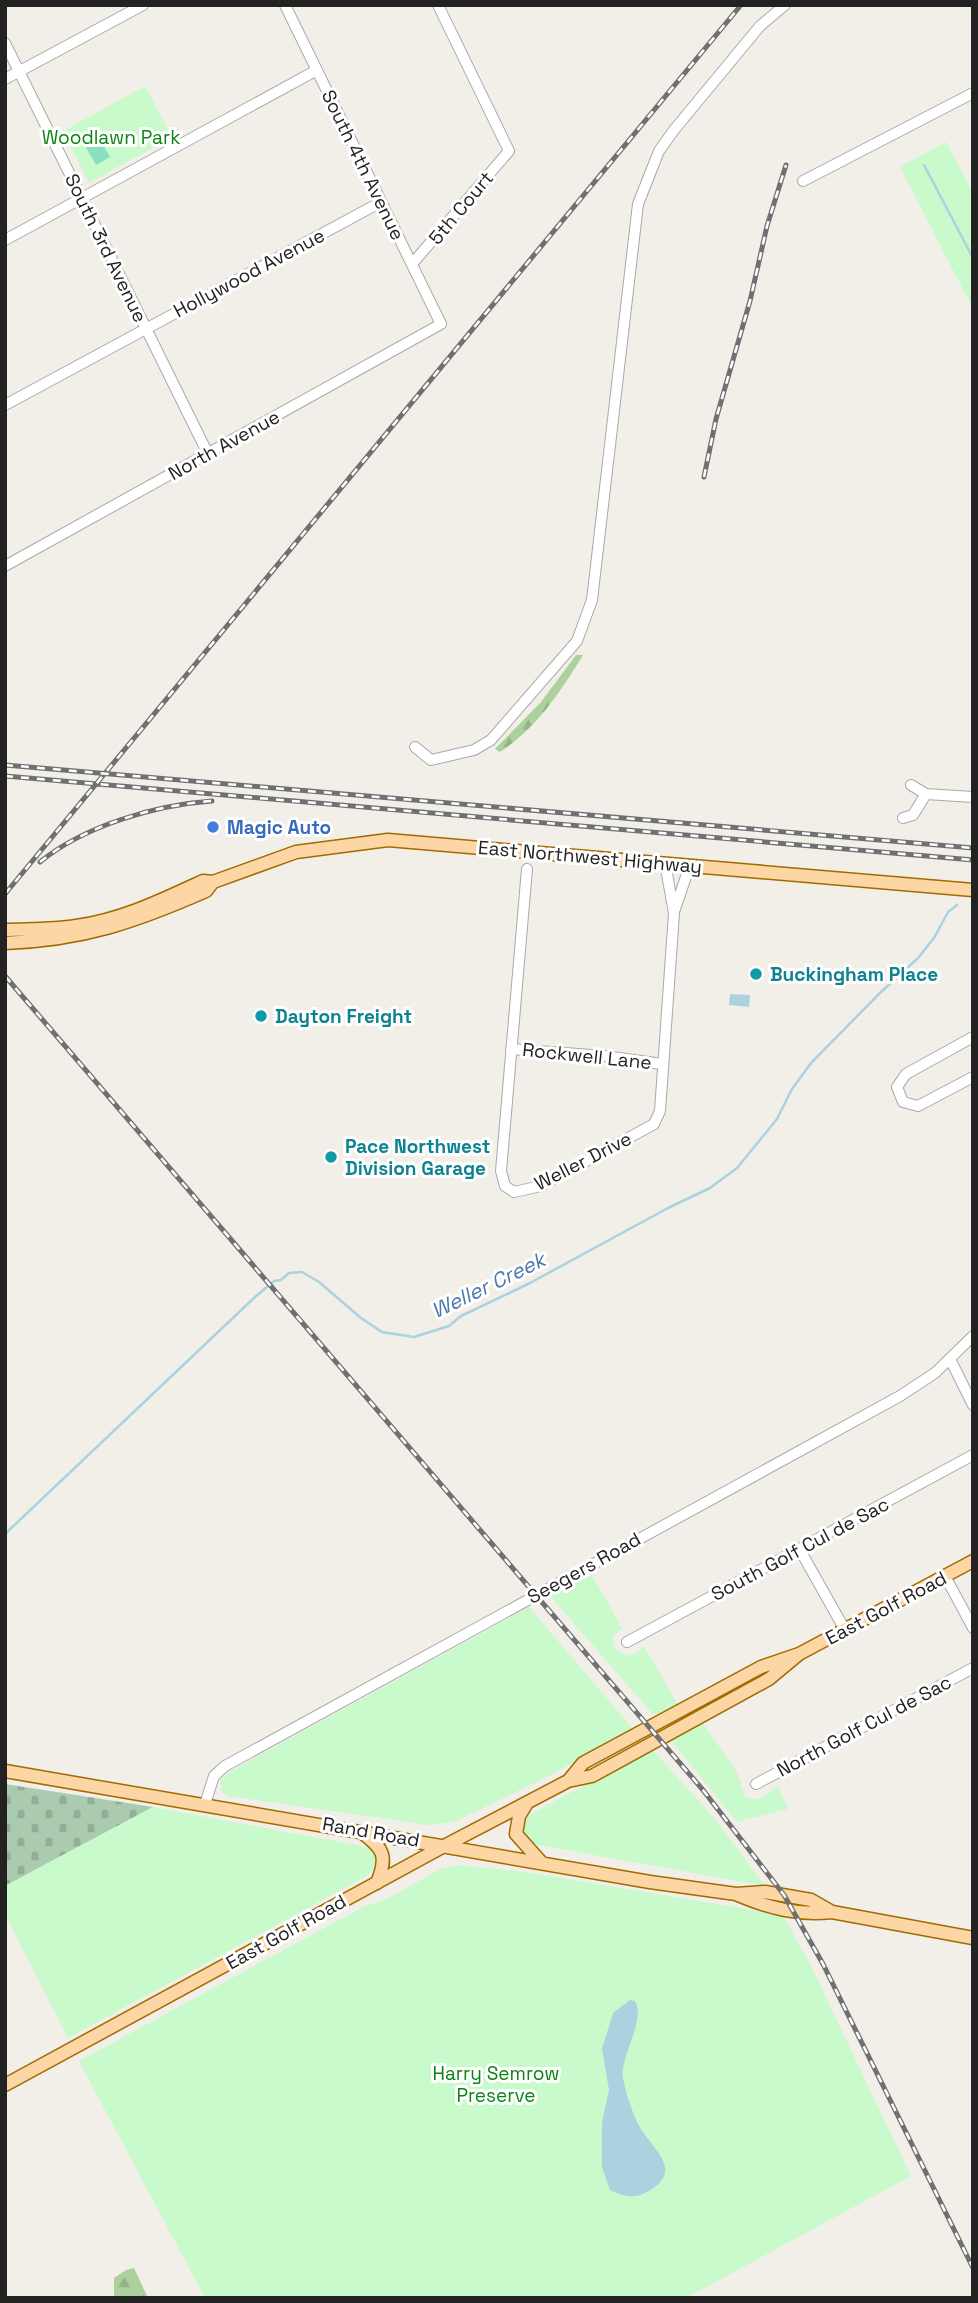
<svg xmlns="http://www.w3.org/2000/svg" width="978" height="2303" font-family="'Space Grotesk',sans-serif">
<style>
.forest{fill:url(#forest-firs)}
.cemetery{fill:url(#cemetery-stones)}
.park{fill:#c8facc}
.pitch{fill:#88e0be}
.water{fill:#aad3df}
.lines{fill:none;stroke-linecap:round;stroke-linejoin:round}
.stream{stroke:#aad3df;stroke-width:2.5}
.minor-casing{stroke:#a9a9a9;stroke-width:12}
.major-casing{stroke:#a06b00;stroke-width:15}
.minor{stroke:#fff;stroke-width:10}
.major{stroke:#fcd6a4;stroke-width:12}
.rail-casing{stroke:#707070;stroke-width:5}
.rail{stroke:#fff;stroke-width:2.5;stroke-dasharray:8;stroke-linecap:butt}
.shop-dot{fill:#3f7fe0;stroke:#fff;stroke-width:2.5}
.culture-dot{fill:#0f9aa8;stroke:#fff;stroke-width:2.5}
.labels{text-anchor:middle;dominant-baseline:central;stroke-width:6;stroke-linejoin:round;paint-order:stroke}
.park-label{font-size:19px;fill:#0c8416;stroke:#fff}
.street-label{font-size:19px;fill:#222;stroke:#fff}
.shop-label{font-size:19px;font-weight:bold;fill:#366cbe;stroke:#fff;text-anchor:start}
.culture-label{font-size:19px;font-weight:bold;fill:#0d838f;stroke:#fff;text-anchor:start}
.water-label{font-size:21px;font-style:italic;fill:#4a7aab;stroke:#fff}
</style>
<defs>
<pattern id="forest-firs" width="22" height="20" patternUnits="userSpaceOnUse" patternTransform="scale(1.75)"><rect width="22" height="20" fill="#add19e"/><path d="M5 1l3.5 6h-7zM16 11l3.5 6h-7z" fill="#95b388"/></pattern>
<pattern id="cemetery-stones" width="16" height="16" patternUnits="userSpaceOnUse" patternTransform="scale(1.75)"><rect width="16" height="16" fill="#aacbaf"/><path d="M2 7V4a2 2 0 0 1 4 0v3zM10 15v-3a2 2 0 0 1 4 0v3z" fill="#92ae96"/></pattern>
</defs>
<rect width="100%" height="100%" fill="#f2efe9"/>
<path class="forest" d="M 576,655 L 583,655 C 561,691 536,729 500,752 L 495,749 L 541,702 Z
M 134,2268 L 148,2298 L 114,2298 L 114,2278 L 126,2270 Z"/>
<path class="cemetery" d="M 5,1784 L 153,1807 L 5,1886 Z"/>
<path class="park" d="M 145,86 L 172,137 L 89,183 L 63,131 Z
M 946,142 L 973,193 L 973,309 L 900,167 Z
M 592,1575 L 622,1628 L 612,1638 L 614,1648 L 627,1656 L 635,1654 L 644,1646 L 678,1705 L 658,1714 L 652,1713 L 550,1596 Z
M 529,1607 L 634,1730 L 547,1777 L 454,1822 L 429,1825 L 228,1796 L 222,1792 L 220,1780 L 231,1771 Z
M 702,1722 L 737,1772 L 745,1796 C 761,1805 766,1792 778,1786 L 788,1809 L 737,1822 L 670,1739 Z
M 652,1749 L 715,1819 L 765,1886 L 538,1845 L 530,1842 L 522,1835 L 524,1820 L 531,1814 Z
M 153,1807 L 367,1847 C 384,1855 376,1868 365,1877 L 68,2038 L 5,1914 L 5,1886 Z
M 457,1865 L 525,1872 L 783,1915 L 812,1968 L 911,2176 L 686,2298 L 205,2298 L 79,2061 L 363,1907 L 388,1898 L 441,1869 Z"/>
<path class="pitch" d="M 93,127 L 110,157 L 96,165 L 79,135 Z"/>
<path class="water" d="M 730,994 L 750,995 L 749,1007 L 729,1005 Z
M 630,2000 L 635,2001 C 646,2022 620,2054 623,2078 C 626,2094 631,2109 638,2124 C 651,2149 688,2171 645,2193 C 633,2199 622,2196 610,2190 L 602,2167 L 602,2122 L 609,2090 L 602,2049 L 613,2013 Z"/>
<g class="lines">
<path class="stream" d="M 924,165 L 973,258
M 5,1534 L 255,1297 L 274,1281 L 281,1280 L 289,1273 L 302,1272 L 319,1282 L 361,1318 L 382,1332 L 414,1337 L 449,1326 L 461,1316 L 530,1283 L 668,1208 L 710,1188 L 737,1168 L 777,1119 L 792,1089 L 811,1063 L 880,993 L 918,958 L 934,938 L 948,912 L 957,905"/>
<defs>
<path id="minor" d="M 5,43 L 208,454
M 5,79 L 143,5
M 803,181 L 973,93
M 5,240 L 317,70
M 412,264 L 509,151 L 438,5
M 5,405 L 381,202
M 5,566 L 441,324 L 285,5
M 415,747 L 431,760 L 474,750 L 491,740 L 577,641 L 592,600 L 638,204 L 659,151 L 674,130 L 760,26 L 785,5
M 911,785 L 926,794 L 973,797
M 903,818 L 913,815 L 926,794
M 527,869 L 501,1171 L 505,1186 L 514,1192 L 541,1186 L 654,1124 L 660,1111 L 674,913 L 665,863
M 675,909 L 690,865
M 973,1037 L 906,1074 L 897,1087 L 903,1102 L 918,1106 L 973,1077
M 511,1049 L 605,1056 L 662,1064
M 950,1359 L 973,1405
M 800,1550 L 845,1630
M 945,1576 L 973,1628
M 627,1642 L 973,1455
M 756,1784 L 973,1668
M 205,1804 L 214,1776 L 225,1766 L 900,1396 L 935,1373 L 973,1336"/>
<path id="major" d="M 5,930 C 28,929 53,930 76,926 C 121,920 162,900 203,881 L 213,882 L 296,852 L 388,840 L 973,890
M 5,943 C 84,940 135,922 206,891 L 213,882
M 5,1771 L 650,1882 L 736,1894 L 765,1892 L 811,1900 L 832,1912 L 973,1938
M 569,1780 L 583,1763 L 761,1667 L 799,1654 L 973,1561
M 527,1803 L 519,1816 L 516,1834 L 541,1862
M 361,1832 C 384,1849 388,1856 377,1883
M 738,1895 C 769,1908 799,1916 832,1912
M 5,2085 L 446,1845 L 568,1781 L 592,1776 L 769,1679 L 799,1654"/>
</defs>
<use href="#minor" class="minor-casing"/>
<use href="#major" class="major-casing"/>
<use href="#minor" class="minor"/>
<use href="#major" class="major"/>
<defs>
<path id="rail" d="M 704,477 L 716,419 L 750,301 L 767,226 L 786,165
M 5,765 L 973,848
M 5,776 L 973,860
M 40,862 C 84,826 155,805 212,801
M 5,894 L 741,5
M 5,976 L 703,1790 L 784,1895 L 823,1964 L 973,2268"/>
</defs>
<use href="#rail" class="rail-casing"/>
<use href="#rail" class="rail"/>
</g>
<circle class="shop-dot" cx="213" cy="827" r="7"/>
<g class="culture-dot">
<circle cx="756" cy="974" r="7"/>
<circle cx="261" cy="1016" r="7"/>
<circle cx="331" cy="1157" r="7"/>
</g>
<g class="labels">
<g class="park-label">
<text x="111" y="137">Woodlawn Park</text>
<text x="496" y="2073">Harry Semrow<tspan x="496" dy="22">Preserve</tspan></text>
</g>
<g class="street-label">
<text transform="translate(363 165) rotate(64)">South 4th Avenue</text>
<text transform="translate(461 208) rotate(-50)">5th Court</text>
<text transform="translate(106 248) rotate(64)">South 3rd Avenue</text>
<text transform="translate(249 273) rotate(-28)">Hollywood Avenue</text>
<text transform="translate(224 445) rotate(-29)">North Avenue</text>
<text transform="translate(590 857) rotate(5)">East Northwest Highway</text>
<text transform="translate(587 1056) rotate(6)">Rockwell Lane</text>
<text transform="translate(583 1161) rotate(-27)">Weller Drive</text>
<text transform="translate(800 1549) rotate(-28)">South Golf Cul de Sac</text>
<text transform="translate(584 1568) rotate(-29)">Seegers Road</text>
<text transform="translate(886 1608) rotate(-28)">East Golf Road</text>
<text transform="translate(864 1726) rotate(-28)">North Golf Cul de Sac</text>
<text transform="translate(371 1832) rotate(10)">Rand Road</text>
<text transform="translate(286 1932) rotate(-29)">East Golf Road</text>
</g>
<g class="shop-label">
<text x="227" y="827">Magic Auto</text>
</g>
<g class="culture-label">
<text x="770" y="974">Buckingham Place</text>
<text x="275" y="1016">Dayton Freight</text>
<text x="345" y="1146">Pace Northwest<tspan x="345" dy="22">Division Garage</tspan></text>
</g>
<g class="water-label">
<text transform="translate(488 1285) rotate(-26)">Weller Creek</text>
</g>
</g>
<rect width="978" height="2303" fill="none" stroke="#222222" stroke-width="14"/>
</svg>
